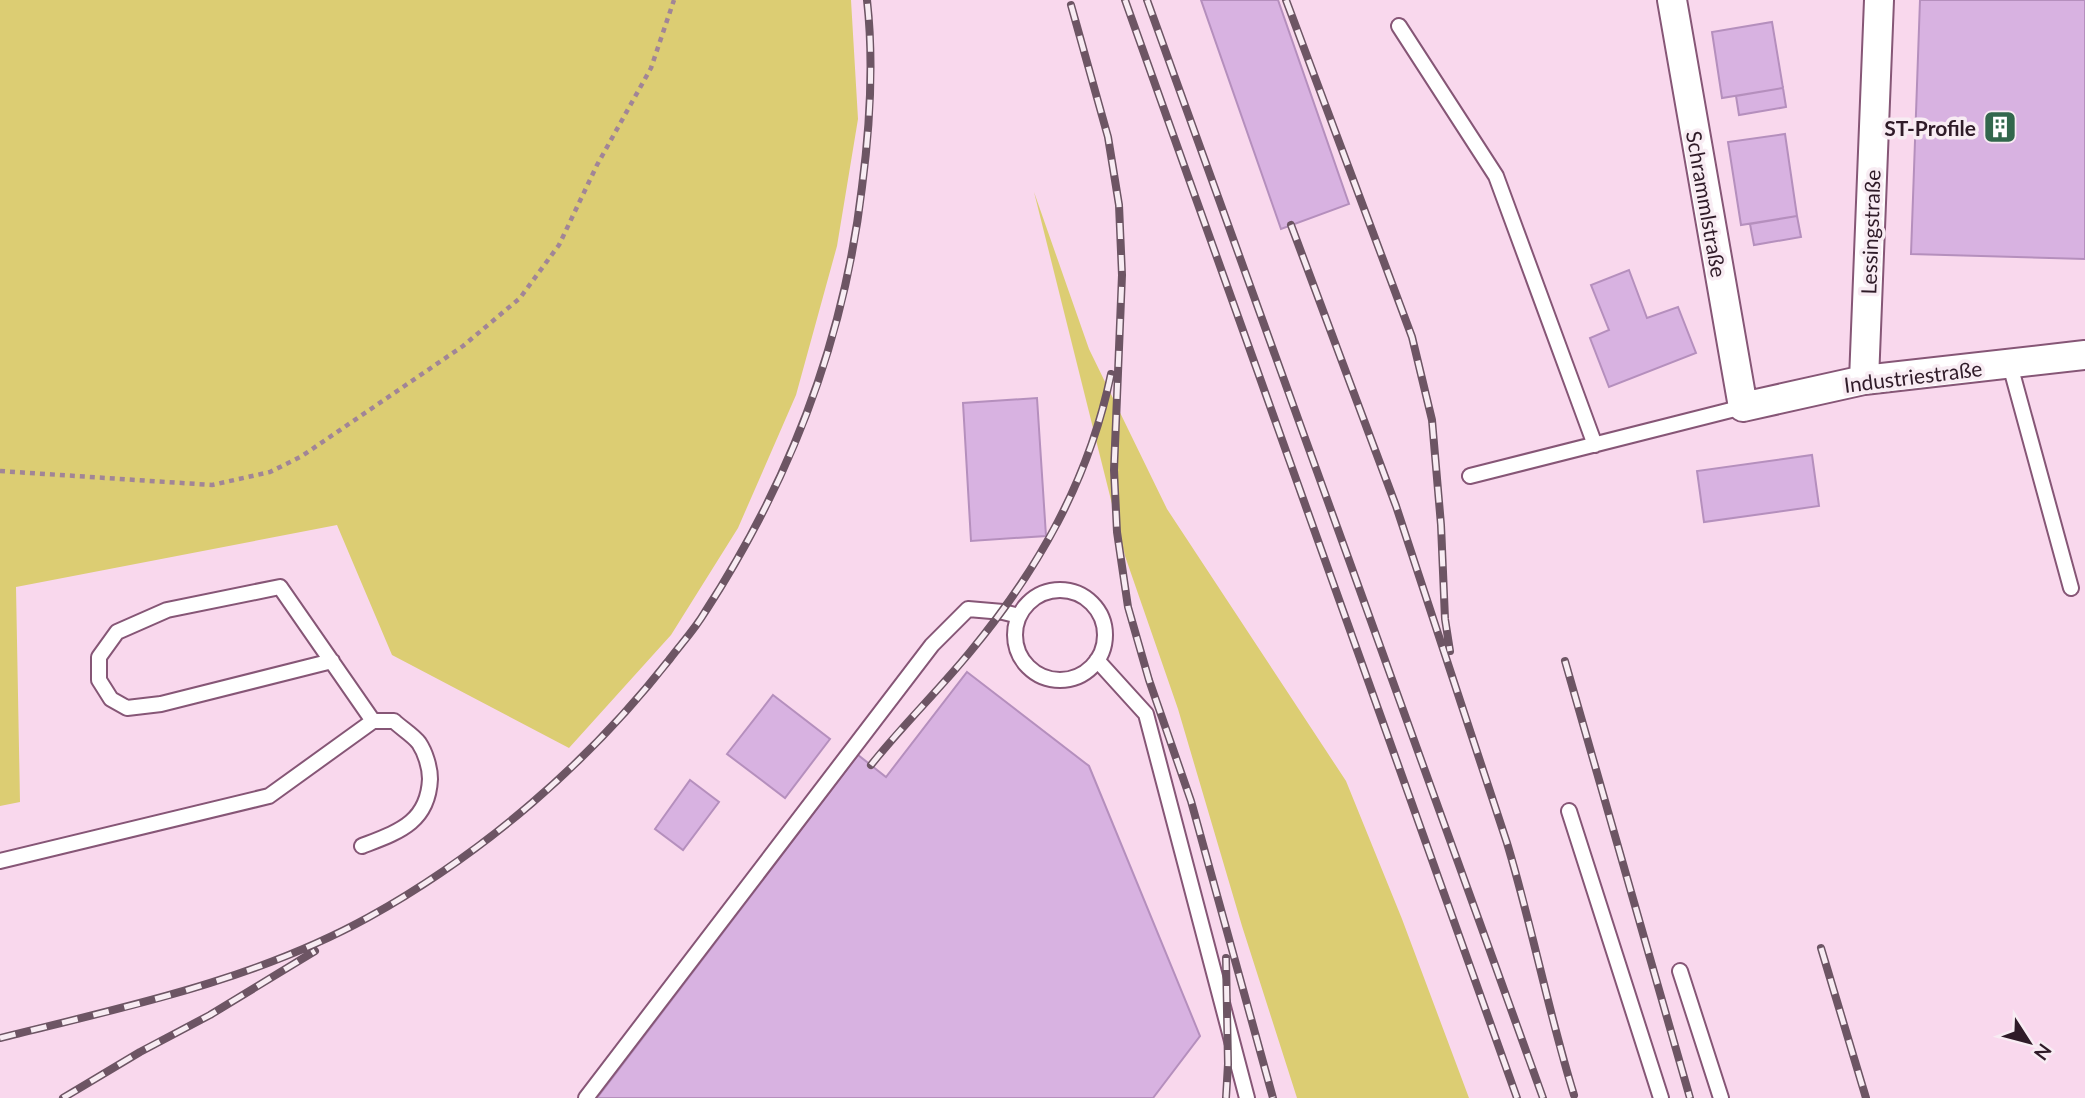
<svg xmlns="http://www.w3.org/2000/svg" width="2085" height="1098" font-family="Lato,sans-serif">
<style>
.green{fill:#dccd73}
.building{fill:#d8b2e1;stroke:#b58fbd;stroke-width:2}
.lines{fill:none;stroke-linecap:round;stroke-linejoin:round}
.lane-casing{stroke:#865676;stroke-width:18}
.street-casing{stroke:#865676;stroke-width:32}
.path{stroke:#a18597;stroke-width:4.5;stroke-dasharray:5 5;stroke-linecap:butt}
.lane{stroke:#fff;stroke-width:14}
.street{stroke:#fff;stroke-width:28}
.rail-casing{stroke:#6d5564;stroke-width:8}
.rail{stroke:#f8ecf3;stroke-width:5;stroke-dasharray:16;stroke-linecap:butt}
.labels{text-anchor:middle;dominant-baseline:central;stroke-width:7;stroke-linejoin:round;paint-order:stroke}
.poi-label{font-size:21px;font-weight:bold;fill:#2f1b28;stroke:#f8ecf3;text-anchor:end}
.street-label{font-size:21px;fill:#2f1b28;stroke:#f8ecf3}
</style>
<rect width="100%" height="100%" fill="#f9d8ed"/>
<path class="green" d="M 0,0 L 851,0 L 858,119 L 837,246 L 796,395 L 738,528 L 671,635 L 569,748 L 392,655 L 337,525 L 16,587 L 20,802 L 0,806 Z
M 1034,192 L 1089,349 L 1167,509 L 1346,781 L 1402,919 L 1469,1098 L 1297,1098 L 1242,926 L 1178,709 L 1125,556 Z"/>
<path class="building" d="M 1201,0 L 1278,0 L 1349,204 L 1281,229 Z
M 1920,0 L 2085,0 L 2085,259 L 1911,254 Z
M 1772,22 L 1783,88 L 1722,98 L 1712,32 Z
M 1783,88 L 1786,107 L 1739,115 L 1736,96 Z
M 1785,134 L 1797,216 L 1741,225 L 1728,142 Z
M 1797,216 L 1801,237 L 1754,245 L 1750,224 Z
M 1629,270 L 1647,318 L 1678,307 L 1696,353 L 1609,387 L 1590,338 L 1609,330 L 1591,285 Z
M 1037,398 L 1046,536 L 971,541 L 963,403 Z
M 1812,455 L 1819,506 L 1704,522 L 1697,471 Z
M 967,672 L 1089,766 L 1200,1036 L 1153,1098 L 597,1098 L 858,755 L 886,777 Z
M 773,695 L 830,739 L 785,798 L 727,754 Z
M 690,780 L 719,802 L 683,850 L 655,829 Z"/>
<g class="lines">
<defs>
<path id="lane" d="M 1399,26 L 1496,176 L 1595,445
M 2010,365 L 2071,588
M 1470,476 L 1743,407
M1015 635a45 45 0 1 1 90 0a45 45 0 1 1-90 0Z
M 1097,660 L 1146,714 L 1247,1098
M 332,661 L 161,704 L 127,708 L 111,699 L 99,680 L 99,657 L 117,632 L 167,610 L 280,587 L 373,721
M 1569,811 L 1661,1098
M 0,861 L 269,796 L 373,721 L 394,721 C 401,728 413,735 419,743 C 425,752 430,767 430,779 C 428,823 398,832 362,846
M 1680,971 L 1721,1098
M 586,1098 L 932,645 L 968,609 L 1003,612 L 1019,616"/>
<path id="street" d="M 1672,0 L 1743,407 L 1864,380 L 2085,355
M 1864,380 L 1879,0"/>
</defs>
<use href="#lane" class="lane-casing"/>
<use href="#street" class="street-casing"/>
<path class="path" d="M 0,471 L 212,485 L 270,472 L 302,456 L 463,346 L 520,298 L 559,245 L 597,165 L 651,68 L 674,0"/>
<use href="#lane" class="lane"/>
<use href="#street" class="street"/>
<defs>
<path id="rail" d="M 1125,0 L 1517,1098
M 1147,0 L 1543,1098
M 1286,0 L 1412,337 L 1432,420 L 1441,525 L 1445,619 L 1450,651
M 1071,5 L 1108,137 L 1119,205 L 1122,275 L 1114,470 L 1117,532 L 1128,607 L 1149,680 L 1191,801 L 1273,1098
M 1291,225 L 1396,506 L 1507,843 C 1532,926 1548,1011 1574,1095
M 1565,661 L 1690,1098
M 871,765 C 902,726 938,691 970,652 C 1038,570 1089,480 1111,374
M 1821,948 L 1866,1098
M 0,1038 C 125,1007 255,980 369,917 C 484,853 588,763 669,660 C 681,644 695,629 705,612 C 790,481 844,342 862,187 C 870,126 874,62 867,0
M 63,1098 L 140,1052 L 210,1015 L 315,951
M 1226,1098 L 1228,1064 L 1226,958"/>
</defs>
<use href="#rail" class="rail-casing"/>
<use href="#rail" class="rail"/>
</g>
<defs>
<symbol id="building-square" viewBox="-11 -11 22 22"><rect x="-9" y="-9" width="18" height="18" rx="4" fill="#32674c" stroke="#f8ecf3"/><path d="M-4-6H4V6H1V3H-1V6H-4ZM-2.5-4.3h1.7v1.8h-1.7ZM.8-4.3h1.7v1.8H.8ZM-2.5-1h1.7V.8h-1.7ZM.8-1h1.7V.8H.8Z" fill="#fff"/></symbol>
</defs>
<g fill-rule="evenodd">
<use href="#building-square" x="1981" y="108" width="38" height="38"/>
</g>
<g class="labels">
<g class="poi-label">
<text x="1976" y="127">ST-Profile</text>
</g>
<g class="street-label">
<text transform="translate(1707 204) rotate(80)">Schrammlstraße</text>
<text transform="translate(1870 232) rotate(-88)">Lessingstraße</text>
<text transform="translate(1913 376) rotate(-7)">Industriestraße</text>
</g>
</g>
<g transform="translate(2029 1042) rotate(126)" stroke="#f8ecf3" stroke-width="5" paint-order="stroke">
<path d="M0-5L12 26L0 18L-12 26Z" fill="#2f1b28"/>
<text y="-10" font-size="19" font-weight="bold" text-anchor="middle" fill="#2f1b28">N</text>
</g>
</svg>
